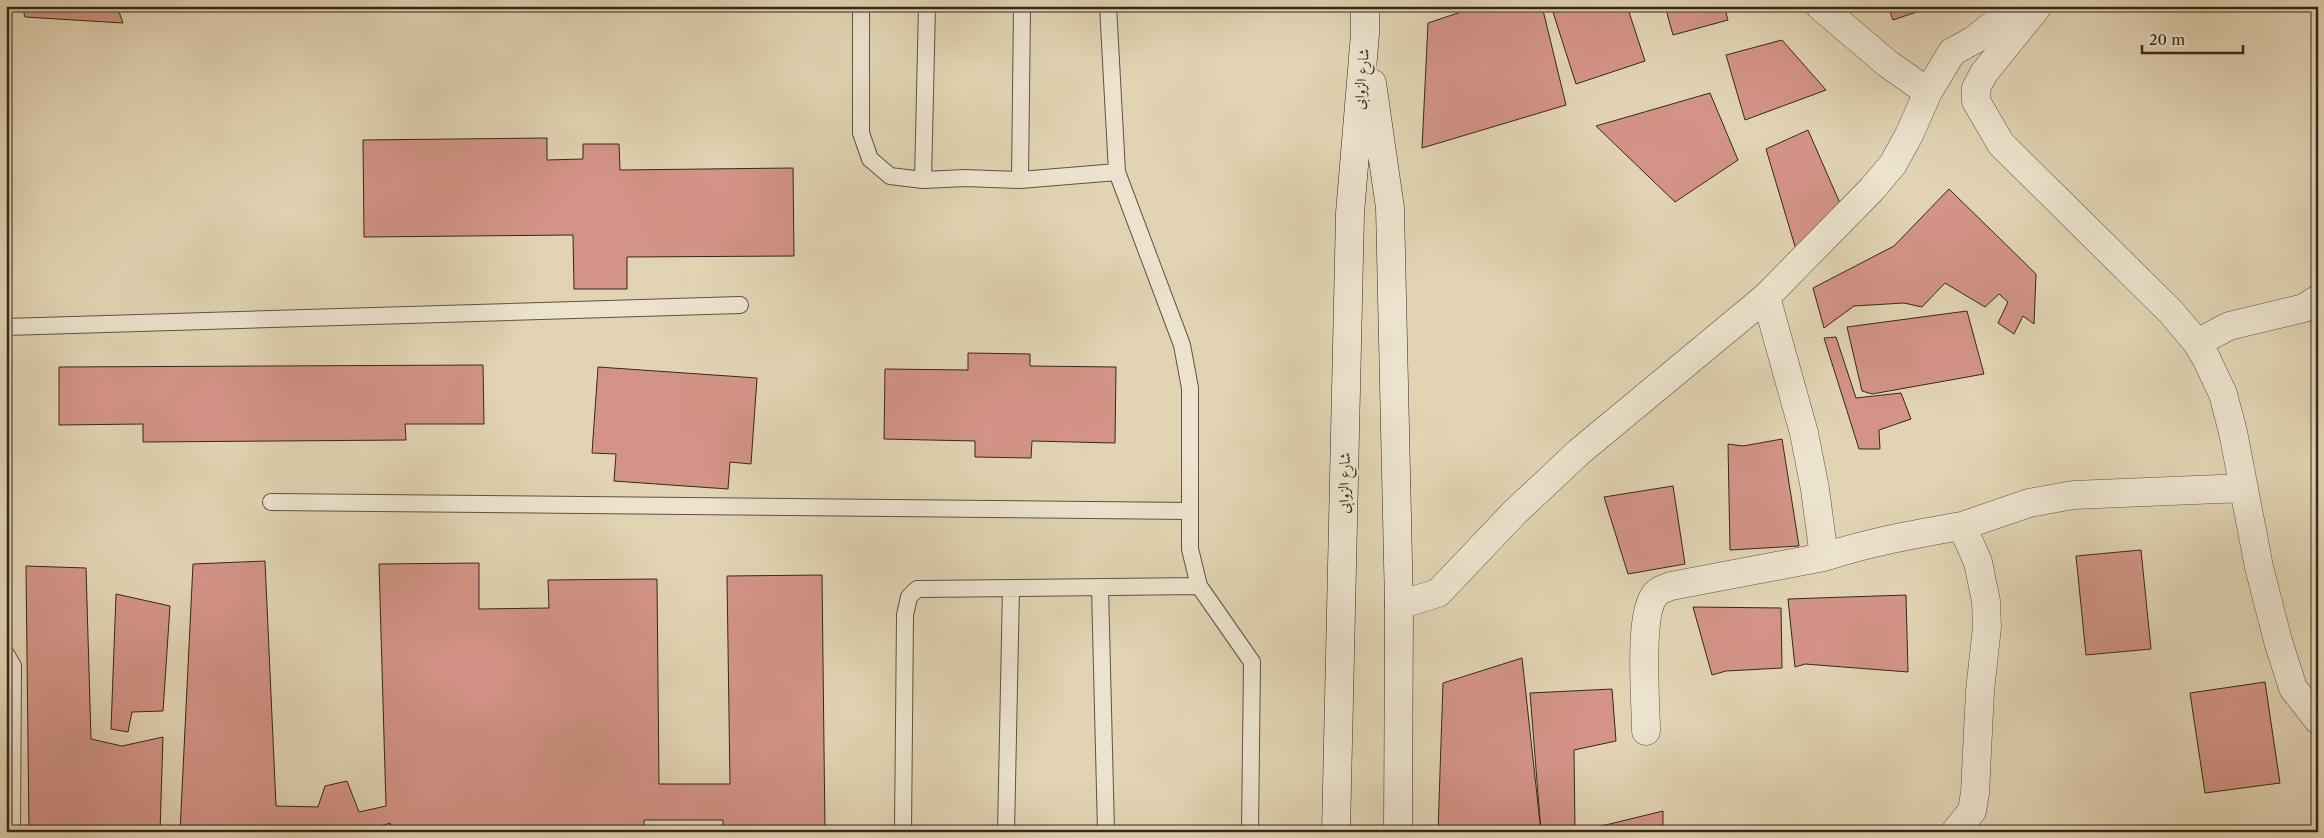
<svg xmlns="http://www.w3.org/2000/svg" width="2324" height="838" font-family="'Libre Caslon Text',Amiri,serif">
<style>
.building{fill:#d39487;stroke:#35271d}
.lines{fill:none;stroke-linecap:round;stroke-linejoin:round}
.lane-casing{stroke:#605242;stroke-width:18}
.street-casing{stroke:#605242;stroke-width:29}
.secondary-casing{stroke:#35271d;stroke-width:29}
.lane{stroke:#ece3ce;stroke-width:16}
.street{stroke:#ece3ce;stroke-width:28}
.secondary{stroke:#ece3ce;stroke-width:28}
.labels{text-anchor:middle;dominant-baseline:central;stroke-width:4.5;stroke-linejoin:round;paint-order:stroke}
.street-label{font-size:15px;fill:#35271d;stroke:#ece3ce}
</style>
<rect width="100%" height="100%" fill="#e2d4b3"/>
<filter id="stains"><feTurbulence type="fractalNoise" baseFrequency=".004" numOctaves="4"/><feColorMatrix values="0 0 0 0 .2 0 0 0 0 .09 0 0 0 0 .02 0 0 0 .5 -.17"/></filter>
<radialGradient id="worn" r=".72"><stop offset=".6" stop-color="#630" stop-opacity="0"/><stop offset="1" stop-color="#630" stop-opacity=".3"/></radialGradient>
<path class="building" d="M 22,6 L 117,6 L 123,23 L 25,17 Z
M 1479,6 L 1542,6 L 1566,105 L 1422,148 L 1428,23 Z
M 1551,6 L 1627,6 L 1645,61 L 1576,84 Z
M 1665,6 L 1724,6 L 1728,20 L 1673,35 Z
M 1888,6 L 1934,6 L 1893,20 Z
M 1782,40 L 1826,90 L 1745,120 L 1726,55 Z
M 1710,93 L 1738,160 L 1675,202 L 1596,126 Z
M 1808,130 L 1842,208 L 1797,253 L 1766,149 Z
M 547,138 L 547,160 L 583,159 L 583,144 L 619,144 L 620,170 L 793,168 L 794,256 L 627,257 L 627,289 L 574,289 L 573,235 L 364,237 L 363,140 Z
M 1949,189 L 2036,274 L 2034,324 L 2023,316 L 2014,334 L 1998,323 L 2008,302 L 1999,294 L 1985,307 L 1945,283 L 1922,307 L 1904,303 L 1854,306 L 1824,328 L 1813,288 L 1894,246 Z
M 1967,311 L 1984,374 L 1872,394 L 1862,391 L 1847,327 Z
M 1836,337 L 1856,398 L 1901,393 L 1911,419 L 1879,430 L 1880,449 L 1859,449 L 1824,338 Z
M 968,353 L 1030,354 L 1030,366 L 1116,367 L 1115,443 L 1032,441 L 1031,458 L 975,457 L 975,441 L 884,439 L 885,369 L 968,370 Z
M 483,365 L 484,424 L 405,424 L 406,440 L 143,442 L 143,424 L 59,425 L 59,367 Z
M 598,367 L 757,378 L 751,464 L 730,462 L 728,489 L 614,481 L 616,454 L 592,453 Z
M 1782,439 L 1799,546 L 1730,550 L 1728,444 L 1743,446 Z
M 1673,486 L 1685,564 L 1628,574 L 1604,497 Z
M 2141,550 L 2151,649 L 2086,655 L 2076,556 Z
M 265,561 L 276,806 L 318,807 L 325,786 L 347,781 L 359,812 L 386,806 L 379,564 L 479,563 L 479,609 L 549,608 L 548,580 L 657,579 L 659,784 L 730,784 L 727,576 L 822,575 L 825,832 L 723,832 L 723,820 L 644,820 L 644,832 L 390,832 L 390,823 L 376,828 L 376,832 L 180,832 L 193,564 Z
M 26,566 L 86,568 L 91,739 L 122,746 L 163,737 L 160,832 L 29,832 Z
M 116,594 L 170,606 L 163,711 L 132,712 L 128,732 L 111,729 Z
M 1906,595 L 1908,672 L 1805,664 L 1795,667 L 1788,599 Z
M 1693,607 L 1781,608 L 1782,668 L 1726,671 L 1712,675 Z
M 1522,658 L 1541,832 L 1438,832 L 1443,683 Z
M 2265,682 L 2280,783 L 2205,793 L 2190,693 Z
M 1612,689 L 1616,741 L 1574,750 L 1575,829 L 1541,832 L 1530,693 Z
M 1663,811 L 1663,832 L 1576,832 L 1581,831 Z"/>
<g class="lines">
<defs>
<path id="lane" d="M 861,6 L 861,133 L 870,159 L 890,176 L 923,180 L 965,178 L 1020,180 L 1117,172 L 1108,6
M 1117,172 L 1182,345 L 1190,388 L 1190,549 L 1199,586 L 1252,662 L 1250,832
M 923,180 L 927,6
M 1020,180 L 1022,6
M 6,327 L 740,305
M 271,502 L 1190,511
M 1100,587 L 1106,832
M 6,654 L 13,666 L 12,832
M 903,832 L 905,615 L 909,597 L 917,589 L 1199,586
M 1006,832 L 1011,588"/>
<path id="street" d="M 1820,6 L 1888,64 L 1928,92
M 2038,6 L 1984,73 L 1976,88 L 1976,101 L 2001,144 L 2171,312 L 2197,343 L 2206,358 L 2223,394 L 2233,432 L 2259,567 L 2278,641 L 2293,688 L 2318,720
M 1766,297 L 1804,433 L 1815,489 L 1824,557 C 1870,542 1915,534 1962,526
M 2197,343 L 2229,326 L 2304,308 L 2318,299
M 1399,605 L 1438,593 L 1514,513 L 1579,452 L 1766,297 L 1872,189 L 1893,164 L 1909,135 L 1928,92 L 1952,52 L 1974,40 L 2016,6
M 1646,731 C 1646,703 1638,614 1655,595 C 1658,590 1666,588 1671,586 L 1824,557
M 1955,832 L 1972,811 L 1975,793 L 1980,691 L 1987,627 L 1986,601 L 1978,562 L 1962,526 L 2029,503 L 2073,495 L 2244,488"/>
<path id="secondary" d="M 1372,83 L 1390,208 L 1399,605 L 1398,832
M 1336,832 L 1350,213 L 1365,34 L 1365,6"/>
</defs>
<use href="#lane" class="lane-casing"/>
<use href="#street" class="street-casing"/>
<use href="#secondary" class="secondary-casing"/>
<use href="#lane" class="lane"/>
<use href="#street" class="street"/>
<use href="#secondary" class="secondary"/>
</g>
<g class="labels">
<g class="street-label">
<text transform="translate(1361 79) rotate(-85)">شارع الزوابى</text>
<text transform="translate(1344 483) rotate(-89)">شارع الزوابى</text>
</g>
</g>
<rect width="2324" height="838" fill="none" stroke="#e2d4b3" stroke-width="25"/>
<rect x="8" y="8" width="2309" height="823" fill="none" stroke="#35271d" stroke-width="2.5"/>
<rect x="12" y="12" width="2299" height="813" fill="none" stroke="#35271d"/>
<path d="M2142 45v8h101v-8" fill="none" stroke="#35271d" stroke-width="2.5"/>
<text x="2149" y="45" font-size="15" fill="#35271d" stroke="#ece3ce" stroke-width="4" paint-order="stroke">20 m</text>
<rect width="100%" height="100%" filter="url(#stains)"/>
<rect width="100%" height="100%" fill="url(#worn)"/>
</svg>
